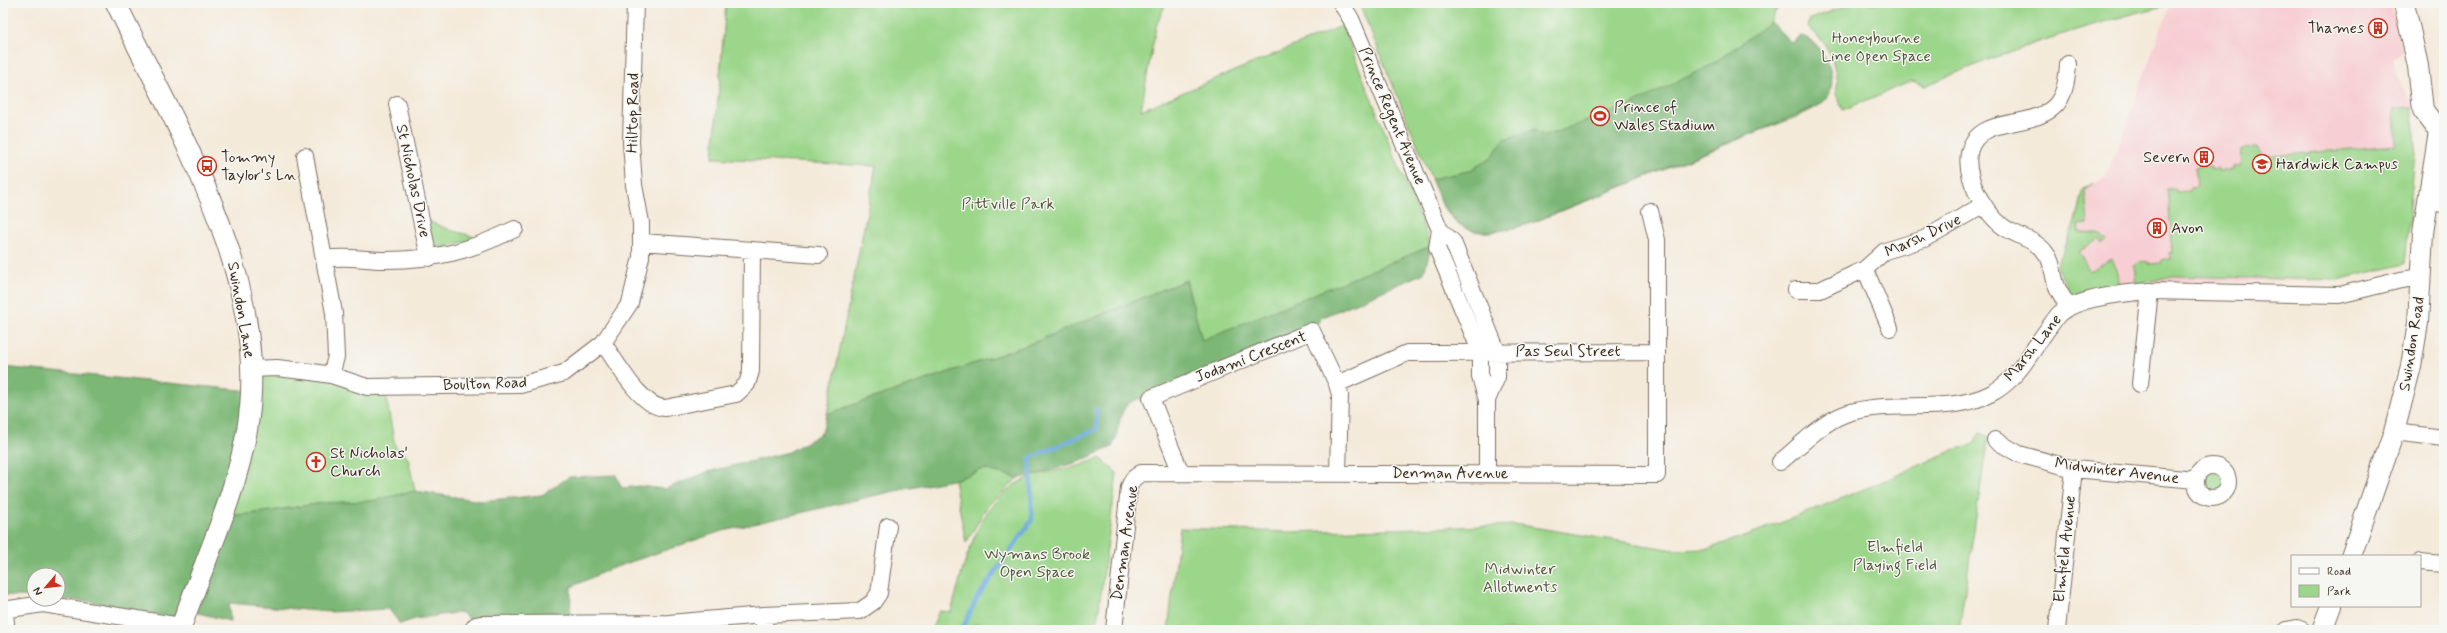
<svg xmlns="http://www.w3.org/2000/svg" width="2447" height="633" font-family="Mynerve,sans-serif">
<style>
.built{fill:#f7cfd3}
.green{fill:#9bd68a;stroke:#6b8054}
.forest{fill:#7cb776;stroke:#5c704a}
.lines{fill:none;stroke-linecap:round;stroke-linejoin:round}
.stream{stroke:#71ade2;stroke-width:4.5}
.minor-casing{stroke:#7c6d60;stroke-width:18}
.tertiary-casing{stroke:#7c6d60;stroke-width:22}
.minor{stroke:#fff;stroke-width:16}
.tertiary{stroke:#fff;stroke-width:20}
.labels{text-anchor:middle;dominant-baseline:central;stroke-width:3;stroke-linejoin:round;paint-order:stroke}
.poi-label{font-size:16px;fill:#3b2a1e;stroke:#f6f6f2;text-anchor:start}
.park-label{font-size:16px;fill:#535539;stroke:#f6f6f2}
.street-label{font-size:16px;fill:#3b2a1e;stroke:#f6f6f2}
</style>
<rect width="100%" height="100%" fill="#f6f6f2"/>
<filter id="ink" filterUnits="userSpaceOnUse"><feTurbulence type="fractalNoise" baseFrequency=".025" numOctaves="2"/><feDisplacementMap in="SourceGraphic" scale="8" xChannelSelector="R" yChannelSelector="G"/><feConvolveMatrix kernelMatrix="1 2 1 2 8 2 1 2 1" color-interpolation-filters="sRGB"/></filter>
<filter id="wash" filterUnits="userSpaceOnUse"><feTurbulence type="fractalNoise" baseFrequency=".012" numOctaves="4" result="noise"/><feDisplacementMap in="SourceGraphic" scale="16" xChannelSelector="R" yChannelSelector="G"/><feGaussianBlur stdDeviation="0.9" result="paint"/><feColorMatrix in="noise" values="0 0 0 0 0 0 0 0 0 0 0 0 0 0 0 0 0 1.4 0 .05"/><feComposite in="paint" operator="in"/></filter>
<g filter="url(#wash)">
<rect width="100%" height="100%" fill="#f4eada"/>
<path class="built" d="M 2177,3 L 2391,3 L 2402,50 L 2398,56 L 2393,58 L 2397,75 L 2411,100 L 2416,142 L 2405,264 L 2337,280 L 2147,283 L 2150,282 L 2076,300 L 2056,267 L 2075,222 L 2083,188 L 2106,178 L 2170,5 Z"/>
<path class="green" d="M 726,3 L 1166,3 L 1156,26 L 1141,110 L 1342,26 L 1431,246 L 1202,341 L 1186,280 L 1025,346 L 827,414 L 876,166 L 713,158 Z
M 1359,3 L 1780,3 L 1770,22 L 1792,43 L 1801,36 C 1815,40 1822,49 1827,63 C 1832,77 1835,90 1823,102 C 1811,114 1766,128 1749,135 C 1676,165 1602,195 1529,224 C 1494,233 1467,242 1443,207 Z
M 1854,3 L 2177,3 C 2091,23 2006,50 1925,86 L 1912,81 L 1843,110 L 1836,94 L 1838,81 L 1832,59 L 1824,43 L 1808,26 L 1810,19 Z
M 2411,108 L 2416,142 L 2405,264 L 2337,280 L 2172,276 L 2136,285 L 2134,266 L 2139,262 L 2149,261 L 2149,264 L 2162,263 L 2162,261 L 2171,259 L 2170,252 L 2173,252 L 2167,189 L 2176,189 L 2176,192 L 2190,191 L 2190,188 L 2197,187 L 2195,167 L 2211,166 L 2211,169 L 2219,168 L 2219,171 L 2233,170 L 2233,167 L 2241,166 L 2242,149 L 2257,148 L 2262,157 L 2396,145 L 2394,109 Z
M 2094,183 L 2085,190 L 2088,224 L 2078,225 L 2079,233 L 2099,233 L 2107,241 L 2102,244 L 2099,239 L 2078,252 L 2090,271 L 2111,259 L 2118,272 L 2120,289 L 2076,300 L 2056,267 L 2075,222 L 2083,188 Z
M 426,220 L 450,230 L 479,238 L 440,248 L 431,241 Z
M 251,369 L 384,386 L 395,446 L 408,458 L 415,491 L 371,501 L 324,503 L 243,515 L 223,514 Z
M 1980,433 L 1988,437 L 1959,630 L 1168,630 L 1180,528 L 1289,532 L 1520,525 L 1674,550 L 1708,549 L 1783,522 L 1891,478 L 1953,450 L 1974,444 Z
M 1100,458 L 1117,473 L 1096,630 L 1018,630 L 974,624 L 972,630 L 931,630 L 939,611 L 951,612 C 964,567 975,505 1021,481 C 1038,473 1053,471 1071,468 C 1081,466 1091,461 1100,458 Z
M2198 482a14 14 0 1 1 28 0a14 14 0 1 1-28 0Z
M 984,469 L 1018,478 L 988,505 L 966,543 L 954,480 Z"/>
<path class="forest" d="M 1770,22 L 1792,43 L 1801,36 C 1819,41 1836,70 1831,89 C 1830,96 1824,102 1818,106 L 1529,224 C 1472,239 1455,237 1431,179 L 1468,171 L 1490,159 L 1504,139 L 1534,130 L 1545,136 L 1629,106 L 1711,65 Z
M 1431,246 L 1424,273 L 1321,318 L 1312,331 L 1151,398 C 1114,397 1124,423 1112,447 L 1078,462 L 1037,474 L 1018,478 L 984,469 L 957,479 L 890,492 L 719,532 L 610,569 L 571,587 L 570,624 L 476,625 L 461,612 L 415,619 L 400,624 L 389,609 L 329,612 L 229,603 L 230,621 L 187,610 L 172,618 L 87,601 L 58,599 L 58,575 L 34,575 L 34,597 L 3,595 L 3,367 L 251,391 L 224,514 L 243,515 L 324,503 L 371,501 L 415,491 L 481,501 L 542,495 L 569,477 L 616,475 L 622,488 L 640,486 L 665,489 L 707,472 L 789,452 L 822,433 L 827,414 L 1025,346 L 1186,280 L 1202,340 Z"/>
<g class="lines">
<path class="stream" d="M 962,630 L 977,598 L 1032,520 L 1030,458 L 1097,429 L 1096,409"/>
</g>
</g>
<g filter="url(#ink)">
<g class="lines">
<defs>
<path id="minor" d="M 1341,3 L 1351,19 L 1440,230 L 1453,242 L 1497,351 L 1497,377 L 1487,400
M 397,104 L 429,258
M 305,156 L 334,313 L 336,357 L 331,375
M 2427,202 L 2444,204
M 1440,230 L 1437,248 L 1480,351 L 1480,377 L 1487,400 L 1487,473
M 642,242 L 819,255
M 325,259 C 348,255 363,260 385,260 C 436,260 470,251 515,229
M 1865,269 L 1890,328
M 1796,290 L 1820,290 L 1865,269 L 1885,251 L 1924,239 L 1983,205
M 2068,307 C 2065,301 2061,295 2058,289 C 2052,277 2054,262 2045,252 C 2034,238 2014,236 2001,225 C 1977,205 1949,149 1987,130 C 1996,125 2007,124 2016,122 C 2055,115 2066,103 2068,64
M 603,343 C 617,362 640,407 665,408 L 736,394 L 747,384 L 751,371 L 752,250
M 251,369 L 277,368 L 312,372 L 331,375 L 367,387 L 520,385 L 564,373 L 603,343 L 630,303 L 641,257 L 641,223 L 634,185 L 631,142 L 635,3
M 1337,384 L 1407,353 L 1656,352
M 2140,384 L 2150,291
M 2394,432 L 2444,438
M 1995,440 L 2019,454 L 2074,469 L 2196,480
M 1780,462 C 1800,446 1821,423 1845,414 C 1891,398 1948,416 1992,393 C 2017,380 2031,352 2047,330 C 2051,325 2055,318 2060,313 C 2080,297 2124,293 2150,291 L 2339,295 L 2401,280 L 2421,277
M2196 482a16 16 0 1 1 32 0a16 16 0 1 1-32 0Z
M 1181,473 L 1151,398 L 1312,331 L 1337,384 L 1340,395 L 1338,473
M 2420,562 L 2444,564
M 3,610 L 43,604 L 181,626
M 4,630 L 6,623 L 4,610
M 472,630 L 476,625 L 482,624 L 669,623 L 764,615 L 860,611 L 873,602 L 879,593 L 888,526
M 764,630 L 764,615
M 1114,630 L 1129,487 L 1133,479 L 1141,473 L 1657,475 L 1657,240 L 1650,211
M 2057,630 L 2074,469
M 2286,630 L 2297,628 L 2302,630"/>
<path id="tertiary" d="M 116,3 C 178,132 273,282 247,430 C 235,499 203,564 180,630
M 2404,3 L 2418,66 L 2423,110 L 2439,131
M 2351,556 L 2394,432 L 2411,366 L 2418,323 L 2423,233 L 2439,131 L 2444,127
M 2322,630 L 2331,606"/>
</defs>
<use href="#minor" class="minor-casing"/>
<use href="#tertiary" class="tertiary-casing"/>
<use href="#minor" class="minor"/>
<use href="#tertiary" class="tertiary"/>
</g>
</g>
<defs>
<symbol id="building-ring" viewBox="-11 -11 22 22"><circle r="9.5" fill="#f6f6f2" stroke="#c8321e" stroke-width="1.5"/><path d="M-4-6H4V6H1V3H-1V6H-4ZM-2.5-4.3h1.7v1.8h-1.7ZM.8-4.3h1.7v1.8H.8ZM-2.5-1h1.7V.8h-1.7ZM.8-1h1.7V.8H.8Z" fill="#c8321e"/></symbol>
<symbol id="stadium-ring" viewBox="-11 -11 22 22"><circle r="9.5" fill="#f6f6f2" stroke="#c8321e" stroke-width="1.5"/><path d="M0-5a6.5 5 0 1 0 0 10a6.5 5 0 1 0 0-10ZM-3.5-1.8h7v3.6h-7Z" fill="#c8321e"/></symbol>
<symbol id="university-ring" viewBox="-11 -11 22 22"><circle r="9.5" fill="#f6f6f2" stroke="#c8321e" stroke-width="1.5"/><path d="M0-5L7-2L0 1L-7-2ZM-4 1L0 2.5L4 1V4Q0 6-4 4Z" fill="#c8321e"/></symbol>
<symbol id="bus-ring" viewBox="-11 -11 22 22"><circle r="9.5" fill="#f6f6f2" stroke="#c8321e" stroke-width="1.5"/><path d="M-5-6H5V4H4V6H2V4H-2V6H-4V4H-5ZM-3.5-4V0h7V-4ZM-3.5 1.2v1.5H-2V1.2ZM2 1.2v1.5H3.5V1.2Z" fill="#c8321e"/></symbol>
<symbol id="church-ring" viewBox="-11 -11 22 22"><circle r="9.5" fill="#f6f6f2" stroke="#c8321e" stroke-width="1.5"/><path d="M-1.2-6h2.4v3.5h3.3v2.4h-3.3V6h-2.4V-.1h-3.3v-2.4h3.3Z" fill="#c8321e"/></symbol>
</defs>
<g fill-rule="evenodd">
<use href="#building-ring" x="2367" y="17" width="22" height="22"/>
<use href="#stadium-ring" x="1589" y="105" width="22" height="22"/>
<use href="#building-ring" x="2193" y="146" width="22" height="22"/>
<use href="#university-ring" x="2251" y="153" width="22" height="22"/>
<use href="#bus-ring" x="196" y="155" width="22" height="22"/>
<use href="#building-ring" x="2146" y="217" width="22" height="22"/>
<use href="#church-ring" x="305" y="451" width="22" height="22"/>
</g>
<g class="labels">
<g class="poi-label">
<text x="2364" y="28" text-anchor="end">Thames</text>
<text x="1614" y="107">Prince of<tspan x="1614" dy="18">Wales Stadium</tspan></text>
<text x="221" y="157">Tommy<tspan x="221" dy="18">Taylor's Ln</tspan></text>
<text x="2190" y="157" text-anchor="end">Severn</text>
<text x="2276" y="164">Hardwick Campus</text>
<text x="2171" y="228">Avon</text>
<text x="330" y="453">St Nicholas'<tspan x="330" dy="18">Church</tspan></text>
</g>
<g class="park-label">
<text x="1876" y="38">Honeybourne<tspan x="1876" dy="18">Line Open Space</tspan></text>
<text x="1008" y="204">Pittville Park</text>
<text x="1895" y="547">Elmfield<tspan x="1895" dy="18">Playing Field</tspan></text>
<text x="1037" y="554">Wymans Brook<tspan x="1037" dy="18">Open Space</tspan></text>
<text x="1520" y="569">Midwinter<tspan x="1520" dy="18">Allotments</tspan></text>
</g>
<g class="street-label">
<text transform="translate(633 113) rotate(-89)">Hilltop Road</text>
<text transform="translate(1392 116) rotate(67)">Prince Regent Avenue</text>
<text transform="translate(413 181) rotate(78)">St Nicholas Drive</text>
<text transform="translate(1923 236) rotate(-25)">Marsh Drive</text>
<text transform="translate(241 310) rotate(80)">Swindon Lane</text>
<text transform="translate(2412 344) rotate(-81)">Swindon Road</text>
<text transform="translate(2033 348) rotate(-51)">Marsh Lane</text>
<text x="1568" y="351">Pas Seul Street</text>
<text transform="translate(1251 357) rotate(-21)">Jodami Crescent</text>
<text transform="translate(485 384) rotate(-2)">Boulton Road</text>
<text transform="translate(2117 471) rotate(7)">Midwinter Avenue</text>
<text x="1450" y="473">Denman Avenue</text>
<text transform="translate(1125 543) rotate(-82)">Denman Avenue</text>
<text transform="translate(2065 549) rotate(-84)">Elmfield Avenue</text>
</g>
</g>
<rect width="2447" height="633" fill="none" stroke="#f6f6f2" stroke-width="16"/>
<rect x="2291" y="555" width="130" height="52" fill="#f6f6f2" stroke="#aba49d"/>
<rect x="2299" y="568" width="20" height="6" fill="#ffffff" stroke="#aba49d"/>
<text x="2327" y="575" font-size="12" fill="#3b2a1e">Road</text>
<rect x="2299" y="585" width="20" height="12" fill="#9bd68a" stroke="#aba49d"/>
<text x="2327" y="595" font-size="12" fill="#3b2a1e">Park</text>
<g transform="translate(46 587) rotate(242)"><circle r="19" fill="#f6f6f2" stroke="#aba49d"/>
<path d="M0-3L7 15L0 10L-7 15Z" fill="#c8321e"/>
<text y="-6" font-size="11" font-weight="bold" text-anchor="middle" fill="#3b2a1e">N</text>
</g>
</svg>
